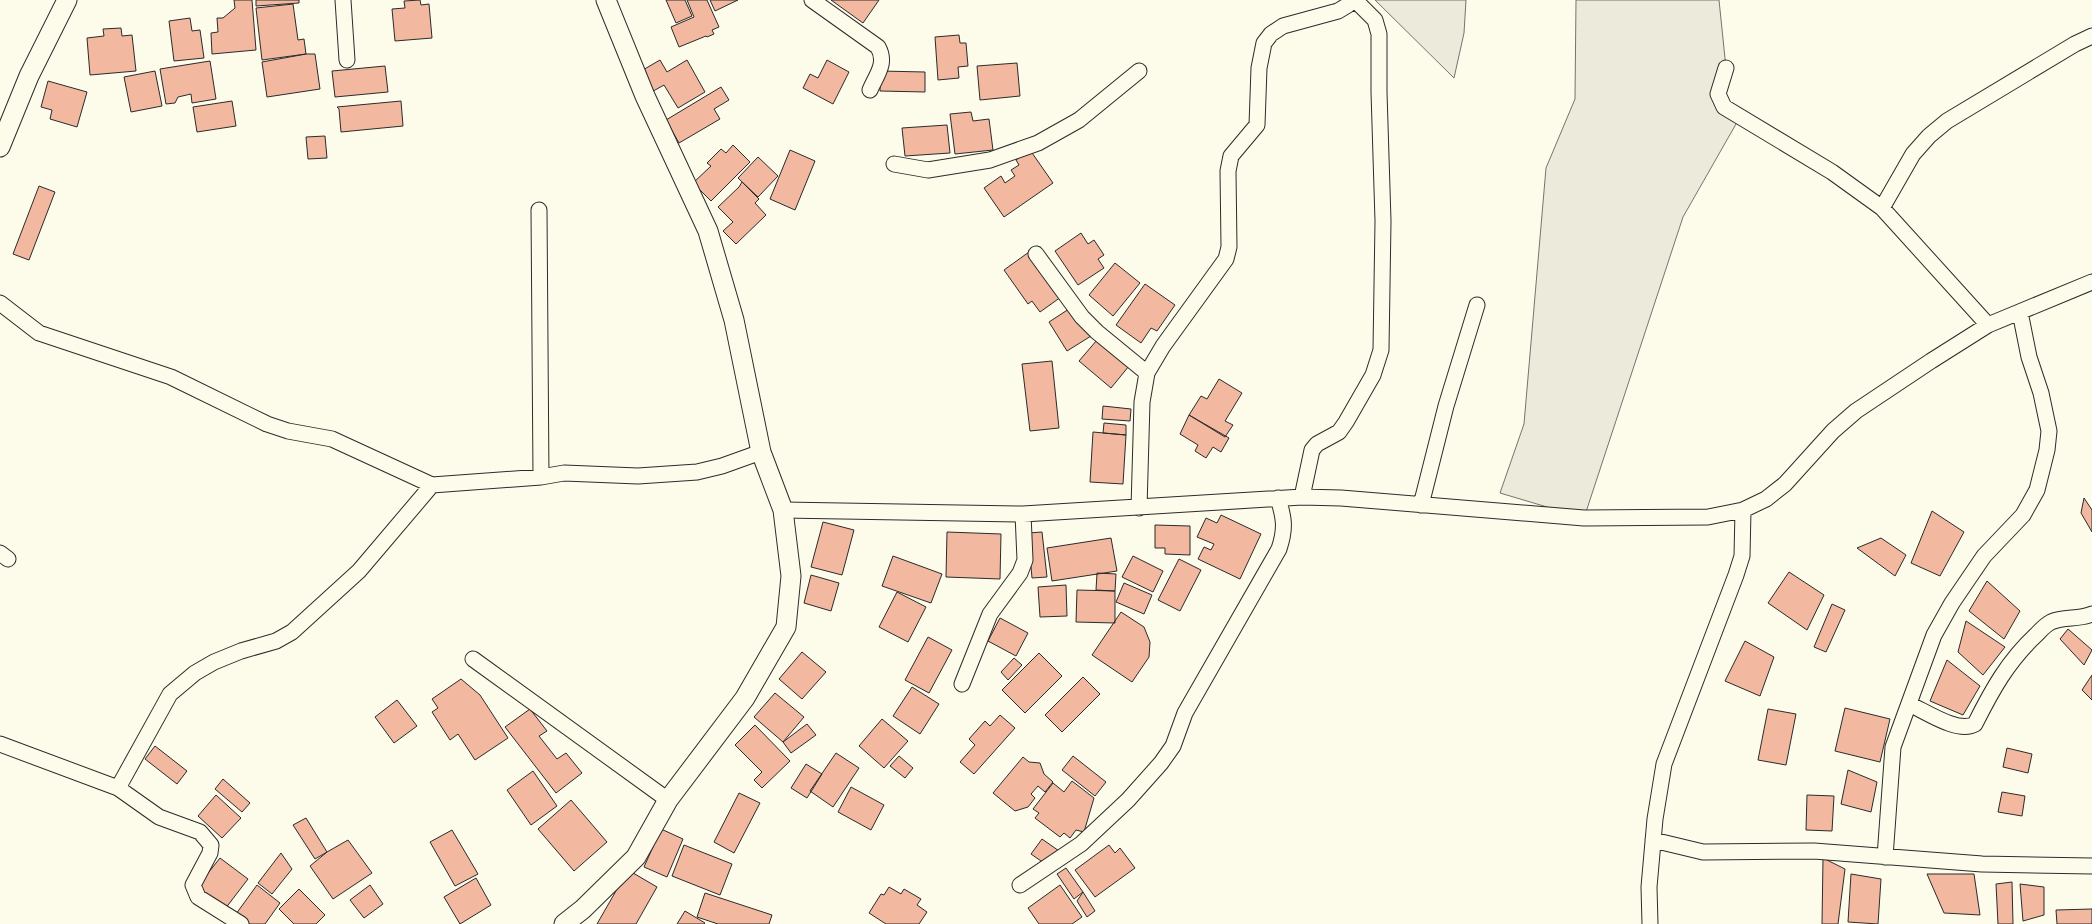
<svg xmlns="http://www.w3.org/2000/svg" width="2092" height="924" font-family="Manrope,sans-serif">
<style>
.green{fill:#ecebdb;stroke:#74746e}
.building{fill:#f2b8a0;stroke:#2b2b2b}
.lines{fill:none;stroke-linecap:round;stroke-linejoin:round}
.minor-casing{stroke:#2b2b2b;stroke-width:17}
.tertiary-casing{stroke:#2b2b2b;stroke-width:21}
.minor{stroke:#fdfbea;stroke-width:15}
.tertiary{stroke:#fdfbea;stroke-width:19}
</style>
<rect width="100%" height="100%" fill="#fdfbea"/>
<path class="green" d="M 1375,0 L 1466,0 L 1464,33 L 1454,78 Z
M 1576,0 L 1719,0 L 1726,68 L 1718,94 L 1740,117 L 1683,217 L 1584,518 L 1500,493 L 1524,424 L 1546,168 L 1575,99 Z"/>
<path class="building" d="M 234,0 L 252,0 L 256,50 L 212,54 L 211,33 L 218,32 L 217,18 L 223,18 L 235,8 Z
M 256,0 L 299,0 L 299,3 L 256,6 Z
M 420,0 L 421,5 L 429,4 L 432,38 L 395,41 L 392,9 L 405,8 L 404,1 Z
M 666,0 L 685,0 L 692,16 L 676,23 Z
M 687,0 L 707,0 L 719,27 L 712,30 L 714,34 L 707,37 L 706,36 L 679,47 L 671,27 L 694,17 Z
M 710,0 L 738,0 L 715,11 Z
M 831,0 L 879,0 L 863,23 Z
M 293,4 L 298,40 L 304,39 L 306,54 L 262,60 L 256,8 Z
M 190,18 L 192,31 L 200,30 L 204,58 L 174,61 L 169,21 Z
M 121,28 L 122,36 L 132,35 L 136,71 L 90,75 L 87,38 L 104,36 L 103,29 Z
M 959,35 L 960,43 L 966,43 L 968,66 L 958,67 L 959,78 L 938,80 L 935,37 Z
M 306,54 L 315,54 L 320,89 L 267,97 L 262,62 Z
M 660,60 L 667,72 L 687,60 L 705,92 L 678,108 L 664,85 L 648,94 L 636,74 Z
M 827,60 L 849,72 L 833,104 L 803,88 L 810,74 L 818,78 Z
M 210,61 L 216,99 L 192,103 L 191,94 L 178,97 L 175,103 L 166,104 L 160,69 Z
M 1017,63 L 1020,96 L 980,100 L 977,66 Z
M 385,66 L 388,92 L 335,97 L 332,71 Z
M 155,71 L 162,106 L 131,112 L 124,77 Z
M 880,71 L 925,72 L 925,92 L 880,91 Z
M 48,81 L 87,92 L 77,127 L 50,119 L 52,110 L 41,107 Z
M 721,87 L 729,100 L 714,109 L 720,119 L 679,143 L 666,120 Z
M 232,101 L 236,126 L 197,132 L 193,107 Z
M 401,101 L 403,126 L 341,132 L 339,109 L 337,107 Z
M 971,112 L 973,121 L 989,119 L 993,150 L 955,154 L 950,114 Z
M 947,125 L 950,153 L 905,156 L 902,128 Z
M 325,136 L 327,158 L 308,159 L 306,137 Z
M 733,145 L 750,162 L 711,201 L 693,183 L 711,166 L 707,163 L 721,149 L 726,153 Z
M 790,150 L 815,161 L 795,210 L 770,199 Z
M 1030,150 L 1053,183 L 1004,217 L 984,188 L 1001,176 L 1005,183 L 1015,176 L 1011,170 L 1019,165 L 1016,160 Z
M 758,157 L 778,176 L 758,197 L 738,178 Z
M 742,182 L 759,199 L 755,203 L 766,215 L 736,244 L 723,231 L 733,222 L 718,207 L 739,187 Z
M 39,186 L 55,192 L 29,260 L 13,254 Z
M 1081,233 L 1088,244 L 1094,240 L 1104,255 L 1098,259 L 1104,268 L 1078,285 L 1055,251 Z
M 1029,252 L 1061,297 L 1040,312 L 1032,301 L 1028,304 L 1004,270 Z
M 1115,263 L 1140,283 L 1113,316 L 1089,295 Z
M 1145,284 L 1175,305 L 1157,331 L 1151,328 L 1141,343 L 1116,325 Z
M 1072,307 L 1091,336 L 1067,351 L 1049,322 Z
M 1097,340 L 1129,366 L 1111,388 L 1079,361 Z
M 1052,361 L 1059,428 L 1030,431 L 1022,364 Z
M 1219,379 L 1242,393 L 1225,421 L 1233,425 L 1225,437 L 1189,415 L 1201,396 L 1207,399 Z
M 1103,406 L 1131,409 L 1130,421 L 1102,419 Z
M 1189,415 L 1229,438 L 1221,452 L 1213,447 L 1206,458 L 1195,451 L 1198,445 L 1180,434 Z
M 1104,423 L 1126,425 L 1126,435 L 1103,433 Z
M 1093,432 L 1126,435 L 1123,484 L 1090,482 Z
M 2084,498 L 2092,510 L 2092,532 L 2081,513 Z
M 1932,511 L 1964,532 L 1940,576 L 1911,563 Z
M 1221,515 L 1261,534 L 1240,579 L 1198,559 L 1204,547 L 1211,550 L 1214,544 L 1197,537 L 1206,518 L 1217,523 Z
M 823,522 L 854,530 L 842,575 L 811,567 Z
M 1155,525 L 1190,526 L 1190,555 L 1165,554 L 1165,548 L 1155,548 Z
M 947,532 L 1001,534 L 1000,579 L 946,577 Z
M 1042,532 L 1047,577 L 1032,578 L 1028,533 Z
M 1111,538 L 1117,571 L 1052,581 L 1047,548 Z
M 1881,538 L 1906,555 L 1895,576 L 1857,548 Z
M 893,556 L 942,574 L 931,603 L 882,586 Z
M 1133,556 L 1163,571 L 1153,592 L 1122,577 Z
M 1179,559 L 1201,570 L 1180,611 L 1158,600 Z
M 1789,572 L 1824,595 L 1807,630 L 1768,603 Z
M 1097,573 L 1116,574 L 1115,591 L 1096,590 Z
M 811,575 L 839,583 L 831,611 L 804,603 Z
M 1987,581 L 2020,611 L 2004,639 L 1969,611 Z
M 1124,583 L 1152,595 L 1144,614 L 1116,602 Z
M 1066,585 L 1067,616 L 1040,617 L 1038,587 Z
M 1077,590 L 1115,591 L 1115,623 L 1076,622 Z
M 897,592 L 926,607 L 908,642 L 879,627 Z
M 1832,604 L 1845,610 L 1826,652 L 1814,647 Z
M 1121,612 L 1144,627 L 1150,642 L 1149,657 L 1132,682 L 1092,655 Z
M 1000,618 L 1028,633 L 1016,656 L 988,641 Z
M 1966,621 L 2005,647 L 1983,675 L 1958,652 Z
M 2068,629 L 2092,650 L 2084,665 L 2060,639 Z
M 928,637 L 952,650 L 929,693 L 905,680 Z
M 1745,641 L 1774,657 L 1760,696 L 1725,681 Z
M 802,652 L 826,672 L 802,699 L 779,679 Z
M 1039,653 L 1062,676 L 1025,713 L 1002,690 Z
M 1014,658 L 1022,665 L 1008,680 L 1001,672 Z
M 1947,660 L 1980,686 L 1963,715 L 1930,701 Z
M 2092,675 L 2092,700 L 2082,690 Z
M 1083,677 L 1100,694 L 1062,732 L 1045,715 Z
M 461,679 L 480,695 L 508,738 L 475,760 L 458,734 L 450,740 L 432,712 L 438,708 L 432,699 Z
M 912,687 L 939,704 L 920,734 L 893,716 Z
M 775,693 L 804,717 L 783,742 L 754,717 Z
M 397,700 L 417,726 L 394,743 L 375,717 Z
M 1845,708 L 1890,719 L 1880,762 L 1835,751 Z
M 530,709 L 547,731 L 539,736 L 557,759 L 566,753 L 582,773 L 556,793 L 505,727 Z
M 1768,709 L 1796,714 L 1786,765 L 1758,760 Z
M 1000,715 L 1015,728 L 974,774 L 960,762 L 975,745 L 969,739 L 985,721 L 990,726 Z
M 882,719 L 908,741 L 884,768 L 859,746 Z
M 807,724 L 816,735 L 791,753 L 783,742 Z
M 755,725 L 790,761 L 762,788 L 754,780 L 762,772 L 735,745 Z
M 155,746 L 187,771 L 177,784 L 145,759 Z
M 2007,748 L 2032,754 L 2028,773 L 2003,767 Z
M 836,753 L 859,768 L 833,807 L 810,791 Z
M 899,756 L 913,768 L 905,778 L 890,766 Z
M 1073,756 L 1106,782 L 1095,796 L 1062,770 Z
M 1023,757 L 1029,762 L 1040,763 L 1044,774 L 1053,782 L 1045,792 L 1038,786 L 1031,794 L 1035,798 L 1028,807 L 1015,811 L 993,793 Z
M 806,764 L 822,774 L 807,798 L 791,788 Z
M 1848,770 L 1877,782 L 1871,812 L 1841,804 Z
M 533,771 L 557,806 L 531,825 L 507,790 Z
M 223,779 L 250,803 L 242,812 L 215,789 Z
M 1072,781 L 1094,798 L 1084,832 L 1076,830 L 1070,838 L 1064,833 L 1060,837 L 1035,818 L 1039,813 L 1033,809 L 1053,783 L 1064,792 Z
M 851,787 L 884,805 L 871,830 L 838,812 Z
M 2002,792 L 2025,796 L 2022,816 L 1998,812 Z
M 739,793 L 760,803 L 734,853 L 714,842 Z
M 216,795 L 241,818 L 222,838 L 198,816 Z
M 1807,795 L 1834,796 L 1832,831 L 1806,830 Z
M 571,800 L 607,842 L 574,871 L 538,829 Z
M 306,818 L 327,852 L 315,859 L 293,825 Z
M 661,829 L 683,839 L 667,877 L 644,867 Z
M 452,830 L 478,874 L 455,886 L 430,842 Z
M 1042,839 L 1062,853 L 1051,868 L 1031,854 Z
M 348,840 L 372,873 L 333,899 L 310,866 L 327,852 Z
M 684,845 L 732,864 L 720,895 L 672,876 Z
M 1109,845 L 1115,853 L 1120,848 L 1135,868 L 1095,897 L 1075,870 Z
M 281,853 L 292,869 L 272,894 L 258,883 Z
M 220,858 L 248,879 L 225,909 L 197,887 Z
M 1823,858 L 1845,869 L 1838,924 L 1822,924 Z
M 1066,868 L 1083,892 L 1074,899 L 1057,874 Z
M 628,870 L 657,887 L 636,924 L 597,924 Z
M 1851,874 L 1881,879 L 1878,924 L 1848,922 Z
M 1927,874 L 1974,874 L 1980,915 L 1944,913 Z
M 476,878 L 491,905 L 460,924 L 444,897 Z
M 2012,882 L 2013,924 L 1998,924 L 1996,884 Z
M 2020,884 L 2044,887 L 2044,915 L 2023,921 Z
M 257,885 L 280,903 L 265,924 L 250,924 L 236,914 Z
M 370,885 L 383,904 L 364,918 L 350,900 Z
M 1060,885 L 1082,917 L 1072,924 L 1039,924 L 1028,908 Z
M 889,887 L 901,894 L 904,889 L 921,899 L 917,905 L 927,912 L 919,924 L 886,924 L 869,913 L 881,894 L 884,895 Z
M 299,889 L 325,915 L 316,924 L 294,924 L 279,909 Z
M 1083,892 L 1095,911 L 1087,917 L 1077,901 Z
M 705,893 L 772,915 L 769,924 L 718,924 L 697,917 Z
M 2092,909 L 2092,924 L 2057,924 L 2056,910 Z
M 685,911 L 705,923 L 704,924 L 677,924 Z"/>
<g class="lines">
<defs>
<path id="minor" d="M 343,0 L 347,60
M 812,0 L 878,47 C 887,63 877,74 870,90
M 1726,68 L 1718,94 L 1724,107 L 1832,172 L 1882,208 L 1988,325
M 894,164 L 928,170 L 990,160 L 1038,143 L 1079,120 L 1139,71
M 1882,208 L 1913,154 L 1929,136 L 1947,121 L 2075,44 L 2092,36
M 539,210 L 541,477
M 1036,254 L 1082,317 L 1097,332 L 1147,373
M 0,303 L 39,333 L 171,377 L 267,424 L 288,431 L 332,439 L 432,485 L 541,477 L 564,473 L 638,476 L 697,472 L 722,466 L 761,452
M 1302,497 L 1312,450 L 1317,444 L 1339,432 L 1346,422 L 1373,375 L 1381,350 L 1383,221 L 1379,92 L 1379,34 L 1375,20 L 1355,0
M 1421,505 L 1446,406 L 1477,305
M 1139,508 L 1142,402 L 1147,373 L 1163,346 L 1226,259 L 1229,247 L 1228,171 L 1231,156 L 1257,125 L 1259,68 L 1264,43 L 1271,34 L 1283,26 L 1338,11 L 1348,5 L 1351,0
M 783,510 L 1023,514 L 1302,497 L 1341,498 L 1584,518 L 1708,517 L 1743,510 L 1766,499 L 1785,484 L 1833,431 L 1856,411 L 1931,361 L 1988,325 L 2092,282
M 0,553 L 8,559
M 473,659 L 668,800
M 962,684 L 990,614 L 1020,573 L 1025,560 L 1023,514
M 1909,704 C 1925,711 1958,734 1975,724 C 1992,690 2008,661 2036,635 C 2040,631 2045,625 2051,622 C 2064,616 2079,620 2092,614
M 0,744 L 118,788 L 159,817 L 200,832 L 211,845 L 210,853 L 193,885 L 198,897 L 241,924
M 118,788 L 170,694 L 195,673 L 214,662 L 241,651 L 276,641 L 292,632 L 359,571 L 432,485
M 1653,840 L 1703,852 L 1814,851 L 1982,864 L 2092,866
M 1885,857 L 1893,747 L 1934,635 L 1952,603 L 1984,556 L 2023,515 L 2037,490 L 2047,450 L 2049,431 L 2041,393 L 2029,357 L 2020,312
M 1020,885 L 1081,844 L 1128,800 L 1161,763 L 1173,746 L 1185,713 L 1279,549 C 1286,528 1284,518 1278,498
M 1650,924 L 1649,887 L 1655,819 L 1664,764 L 1736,575 L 1742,556 L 1743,510"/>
<path id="tertiary" d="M 0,147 L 29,76 L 67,0
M 564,924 L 583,909 L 636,857 L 668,800 L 745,698 L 786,627 L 791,576 L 783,510 L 761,452 L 734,320 L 708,231 L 645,96 L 606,0"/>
</defs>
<use href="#minor" class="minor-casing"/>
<use href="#tertiary" class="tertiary-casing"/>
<use href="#minor" class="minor"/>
<use href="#tertiary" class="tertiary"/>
</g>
</svg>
